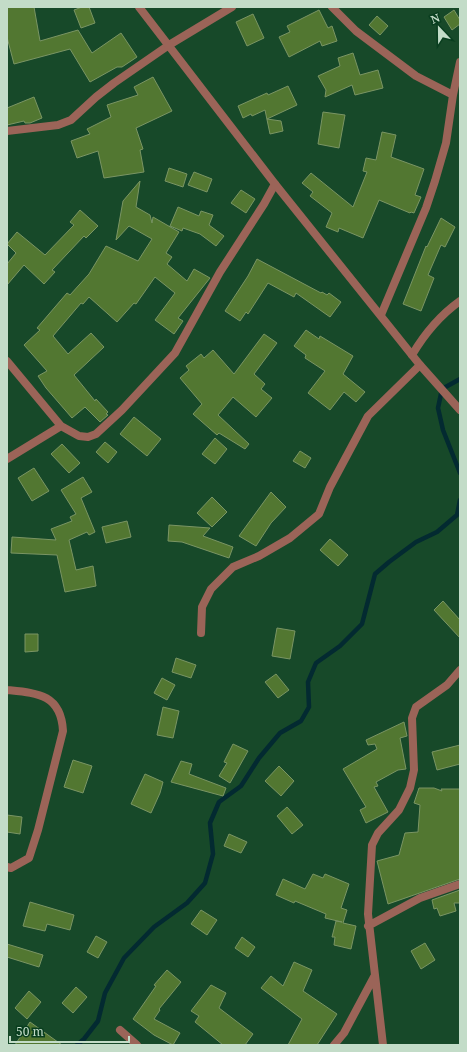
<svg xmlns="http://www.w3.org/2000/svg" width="467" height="1052" font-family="'Noto Serif',serif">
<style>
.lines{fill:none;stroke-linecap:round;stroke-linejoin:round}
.stream{stroke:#032a31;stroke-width:4.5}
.building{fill:#527731;stroke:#7a9564}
.minor{stroke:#9b6458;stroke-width:8}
.tertiary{stroke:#9b6458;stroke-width:8}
</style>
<rect width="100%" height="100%" fill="#174929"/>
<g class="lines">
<path class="stream" d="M 460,379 L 442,389 L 438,408 L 443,430 L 460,473
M 77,1045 L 84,1039 L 98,1021 L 105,993 L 124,958 L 154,927 L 187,903 L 205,883 L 213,854 L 210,823 L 219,802 L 241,786 L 259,758 L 280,733 L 301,721 L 309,707 L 308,682 L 316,663 L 340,646 L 362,624 L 375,574 L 389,562 L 416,542 L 437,532 L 457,515 L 460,500"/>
</g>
<path class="building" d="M 7,7 L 34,7 L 40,41 L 78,30 L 92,53 L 121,33 L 137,57 L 122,67 L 117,67 L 90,82 L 70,49 L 14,64 L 7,37 Z
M 82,7 L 89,7 L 95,23 L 81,28 L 74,10 Z
M 319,10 L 328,28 L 332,26 L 337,41 L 322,46 L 320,41 L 289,57 L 279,37 L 290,32 L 287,26 Z
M 454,10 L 460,20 L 460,24 L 452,30 L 444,17 Z
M 253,14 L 264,38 L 247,46 L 236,22 Z
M 377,16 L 388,26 L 380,35 L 369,25 Z
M 353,53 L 360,75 L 378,70 L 383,88 L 355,95 L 352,85 L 325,97 L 326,90 L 318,76 L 340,66 L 338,58 Z
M 153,77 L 172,111 L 136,128 L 143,149 L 140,150 L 144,172 L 104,178 L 98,151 L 77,158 L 71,141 L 90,134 L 87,129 L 111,117 L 107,105 L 138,95 L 134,87 Z
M 288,86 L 297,105 L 267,119 L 281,121 L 283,131 L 270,134 L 265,110 L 252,116 L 251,114 L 243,118 L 238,106 L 267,93 L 268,95 Z
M 34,97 L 42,118 L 30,123 L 25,123 L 24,121 L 7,125 L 7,108 Z
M 323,112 L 345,115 L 339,148 L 318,144 Z
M 382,132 L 396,135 L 391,157 L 424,169 L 415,195 L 421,197 L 414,213 L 411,212 L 410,213 L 379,200 L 363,238 L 339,228 L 338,232 L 326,227 L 332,213 L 310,196 L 313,192 L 302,183 L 311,173 L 353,207 L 367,172 L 363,171 L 366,158 L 376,160 Z
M 169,168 L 187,174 L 183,187 L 165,181 Z
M 194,172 L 212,179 L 207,192 L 188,185 Z
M 140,181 L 136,207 L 150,215 L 152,223 L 153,217 L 179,232 L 166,253 L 172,257 L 167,264 L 187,281 L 194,269 L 210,278 L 178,318 L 183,321 L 174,334 L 155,320 L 175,293 L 155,277 L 136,304 L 134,303 L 117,322 L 89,297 L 83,304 L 81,303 L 53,336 L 68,354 L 91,333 L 104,347 L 74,375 L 95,401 L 96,399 L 108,412 L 106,414 L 108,415 L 100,422 L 85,407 L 72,418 L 46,388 L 38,376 L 47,371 L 24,345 L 40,330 L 37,328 L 67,293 L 70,295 L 89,274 L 106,246 L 138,261 L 152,239 L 129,226 L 116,240 L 123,201 Z
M 241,190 L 255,199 L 246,213 L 231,203 Z
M 178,207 L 199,216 L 201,211 L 213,215 L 209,225 L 224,236 L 216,246 L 200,234 L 183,228 L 182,231 L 170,226 Z
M 80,210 L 98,226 L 86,238 L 84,236 L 52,270 L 55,272 L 44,284 L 24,265 L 7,285 L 7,264 L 16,253 L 7,244 L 17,232 L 45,255 L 74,225 L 70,222 Z
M 441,218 L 455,227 L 445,247 L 441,245 L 428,275 L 434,278 L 421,311 L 403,304 L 426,246 L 427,247 Z
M 257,259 L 321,293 L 322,292 L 327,295 L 329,293 L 341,302 L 330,317 L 296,293 L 294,297 L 268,283 L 248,314 L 246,312 L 240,321 L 225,311 L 248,276 Z
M 306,330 L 319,339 L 320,336 L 353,356 L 343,374 L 365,392 L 356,402 L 344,392 L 330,410 L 308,393 L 325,371 L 305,358 L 306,355 L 294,346 Z
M 264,334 L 277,343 L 254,374 L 265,384 L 261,389 L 272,398 L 256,417 L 233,397 L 218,415 L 249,444 L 245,449 L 219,433 L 217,435 L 193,414 L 202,404 L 180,378 L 189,370 L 186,366 L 201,354 L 204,358 L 213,350 L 234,374 Z
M 134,417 L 161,439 L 147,456 L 120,434 Z
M 215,438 L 227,449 L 215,464 L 202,454 Z
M 105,442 L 117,452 L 108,463 L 96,452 Z
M 62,444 L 80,463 L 69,473 L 51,454 Z
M 300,451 L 311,458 L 305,468 L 293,461 Z
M 34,468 L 49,491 L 32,501 L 18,478 Z
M 83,477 L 92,492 L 81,498 L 95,532 L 89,535 L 87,532 L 69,540 L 76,570 L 93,566 L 96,586 L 65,592 L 57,555 L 11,553 L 12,537 L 56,540 L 51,529 L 72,521 L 70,517 L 76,514 L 61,490 Z
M 271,492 L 286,507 L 271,523 L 256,546 L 239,536 Z
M 212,497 L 227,512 L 212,527 L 197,513 Z
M 127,521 L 131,537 L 106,543 L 102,527 Z
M 169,525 L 210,528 L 203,536 L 233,547 L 229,558 L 182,542 L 168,541 Z
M 330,539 L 348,555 L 338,566 L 320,550 Z
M 443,601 L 460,620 L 460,638 L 434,610 Z
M 277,628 L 295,631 L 290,659 L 272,656 Z
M 25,634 L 38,634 L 38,651 L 25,652 Z
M 176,658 L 196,665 L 191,678 L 172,672 Z
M 276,674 L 289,690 L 278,698 L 265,682 Z
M 162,678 L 175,685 L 167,700 L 154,693 Z
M 163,707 L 179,711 L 173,738 L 157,735 Z
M 404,722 L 407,736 L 400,738 L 406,769 L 398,770 L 376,782 L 378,786 L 374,787 L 388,812 L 366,823 L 360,810 L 366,807 L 343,769 L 377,749 L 375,744 L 368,745 L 366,740 Z
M 233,744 L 248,751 L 230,783 L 219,776 L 227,763 L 224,762 Z
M 460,745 L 460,764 L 437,770 L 432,752 Z
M 73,760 L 92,766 L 83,793 L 64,787 Z
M 181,761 L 192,764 L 189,774 L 226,788 L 223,796 L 171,782 Z
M 279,766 L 294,781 L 281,796 L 265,781 Z
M 145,774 L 163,782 L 160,793 L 151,813 L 131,804 Z
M 419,788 L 434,788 L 442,791 L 441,789 L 460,789 L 460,879 L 388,904 L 377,861 L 399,855 L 405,833 L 418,832 L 420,805 L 414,803 Z
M 287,807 L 303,825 L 292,834 L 277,816 Z
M 7,815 L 22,817 L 20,834 L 7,832 Z
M 229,834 L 247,842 L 241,853 L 224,846 Z
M 313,874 L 323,878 L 325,874 L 349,884 L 341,908 L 347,910 L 343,923 L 356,926 L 351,949 L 334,945 L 335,937 L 332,937 L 336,921 L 342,922 L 325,918 L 326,914 L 295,901 L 294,903 L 276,895 L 283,879 L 305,889 Z
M 460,890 L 460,903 L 454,903 L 456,911 L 440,916 L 437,908 L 434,909 L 432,900 Z
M 30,902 L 74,915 L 70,930 L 47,924 L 45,931 L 23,926 Z
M 201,910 L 217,920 L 207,935 L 191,924 Z
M 96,936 L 107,942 L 98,958 L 87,952 Z
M 242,937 L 255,947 L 248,957 L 235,948 Z
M 425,943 L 435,960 L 421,969 L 411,951 Z
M 7,944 L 43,955 L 39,967 L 7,957 Z
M 294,962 L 312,970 L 303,991 L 337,1014 L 317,1045 L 288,1045 L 302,1019 L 261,988 L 271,976 L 283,986 Z
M 167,970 L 181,982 L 159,1009 L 160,1010 L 154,1019 L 180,1033 L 173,1045 L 154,1035 L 133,1019 L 156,986 L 154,985 Z
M 211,985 L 226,993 L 219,1008 L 253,1034 L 245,1045 L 223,1045 L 195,1022 L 199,1016 L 191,1011 Z
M 76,987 L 87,997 L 73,1013 L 62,1003 Z
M 29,991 L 41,1002 L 27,1019 L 15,1008 Z
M 30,1022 L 62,1045 L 15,1045 Z"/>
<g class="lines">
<path class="minor" d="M 332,7 L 356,31 L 416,76 L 453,95
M 7,131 L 58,125 L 71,120 L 96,97 L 114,83 L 169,45 L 232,7
M 381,315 L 426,208 L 435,181 L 446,143 L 453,95 L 460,62
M 412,355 C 425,333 439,316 460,301
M 7,361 L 61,426 L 79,436 L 88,437 L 96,434 L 122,410 L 175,353 L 220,272 L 264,204 L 275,184
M 7,459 L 61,426
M 201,633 L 202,607 L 211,589 L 233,567 L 259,556 L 290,538 L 319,514 L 330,487 L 368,416 L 420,365
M 7,690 C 37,693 61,694 63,731 L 38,830 L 29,858 L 11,868 L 7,867
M 368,926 L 420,898 L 460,884
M 120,1030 L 137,1045
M 334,1045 L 344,1033 L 374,977
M 383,1045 L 368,914 L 372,845 L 378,833 L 399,810 L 410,788 L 414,770 L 412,718 L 416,707 L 447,685 L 460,670"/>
<path class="tertiary" d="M 139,7 L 275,184 L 420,365 L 460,410"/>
</g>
<rect width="467" height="1052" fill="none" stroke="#c3dcc8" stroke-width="16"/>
<g transform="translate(439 28) rotate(338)" stroke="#093e1f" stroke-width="3" paint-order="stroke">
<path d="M0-3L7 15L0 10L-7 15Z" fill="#c3dcc8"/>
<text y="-6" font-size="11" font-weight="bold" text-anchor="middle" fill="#c3dcc8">N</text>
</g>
<path d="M10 1036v6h119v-6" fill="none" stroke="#c3dcc8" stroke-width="2"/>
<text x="16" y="1036" font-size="12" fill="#c3dcc8" stroke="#093e1f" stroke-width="3" paint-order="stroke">50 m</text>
</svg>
